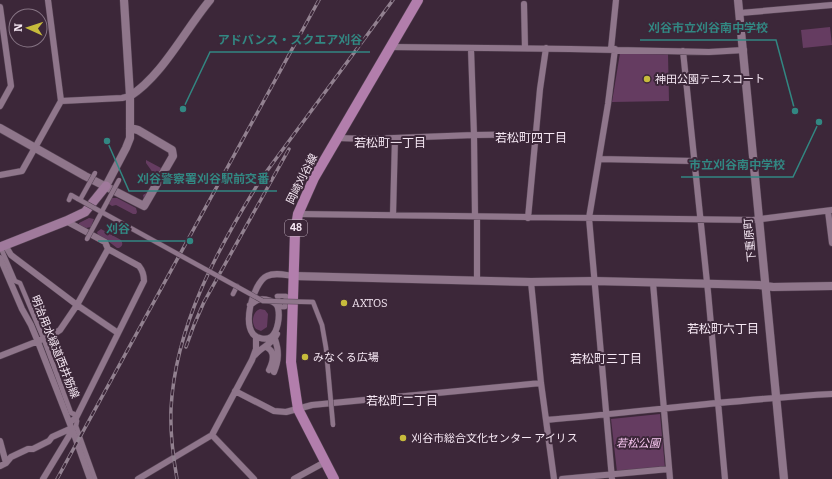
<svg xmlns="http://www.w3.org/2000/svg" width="832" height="479" font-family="Bitter,'Noto Sans JP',serif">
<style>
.green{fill:#653c61}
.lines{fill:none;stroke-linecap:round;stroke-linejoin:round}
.pedestrian-casing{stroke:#554353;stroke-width:5.5}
.minor-casing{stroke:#554353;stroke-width:7}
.tertiary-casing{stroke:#554353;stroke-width:9}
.secondary-casing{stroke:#554353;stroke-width:10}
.primary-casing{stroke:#554353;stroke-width:11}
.pedestrian{stroke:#8f768b;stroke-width:4.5}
.minor{stroke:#8f768b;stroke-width:6}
.tertiary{stroke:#8f768b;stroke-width:8}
.secondary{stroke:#a07a9c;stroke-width:9}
.primary{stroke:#b27eac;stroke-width:10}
.rail-casing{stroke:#928190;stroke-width:3.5}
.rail{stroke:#3c2739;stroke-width:2;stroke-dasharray:6;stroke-linecap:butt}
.pedestrian-bridge-casing{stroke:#554353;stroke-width:5.5;stroke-linecap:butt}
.pedestrian-bridge{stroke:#8f768b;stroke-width:4.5}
.poi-dot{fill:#c7bb3c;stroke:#3c2739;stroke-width:1.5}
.labels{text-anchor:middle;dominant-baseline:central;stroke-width:4;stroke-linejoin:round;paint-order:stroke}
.shield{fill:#3c2739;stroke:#beaebc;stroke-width:1}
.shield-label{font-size:10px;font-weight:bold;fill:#f6e8f4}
.poi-label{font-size:11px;fill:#f6e8f4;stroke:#3c2739;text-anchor:start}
.street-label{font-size:11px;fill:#f6e8f4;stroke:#3c2739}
.park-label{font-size:11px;font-style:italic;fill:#f8c7f1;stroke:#3c2739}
.neighbourhood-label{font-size:12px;fill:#f6e8f4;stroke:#3c2739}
.leader{fill:none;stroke:#328782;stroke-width:1.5}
.callout-dot{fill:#328782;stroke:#3c2739;stroke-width:1.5}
.callout-label{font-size:12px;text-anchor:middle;font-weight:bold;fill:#328782;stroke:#3c2739;stroke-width:4;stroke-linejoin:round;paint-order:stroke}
</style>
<rect width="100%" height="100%" fill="#3c2739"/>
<path class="green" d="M 830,27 L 832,45 L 803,48 L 801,30 Z
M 620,53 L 668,54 L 669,101 L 612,102 Z
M 146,160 L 161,168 L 161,170 L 144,199 L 143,195 L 148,192 L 156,177 L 146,163 Z
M 111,198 L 117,198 L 136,208 L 137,212 L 136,214 L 133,214 L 116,205 L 112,206 L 109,204 L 108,202 Z
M 89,218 L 94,219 L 91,227 L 86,228 L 79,225 L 79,223 Z
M 101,229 L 121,240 C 123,244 123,246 119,248 L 117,248 L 108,241 L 98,235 L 97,232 Z
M 260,309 L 265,310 L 268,314 L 267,327 L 261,331 L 256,329 C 251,323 252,312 260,309 Z
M 660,414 L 665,468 L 617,472 L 611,419 Z"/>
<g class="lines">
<defs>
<path id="pedestrian" d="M 69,200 L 71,195 L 78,199
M 0,246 L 15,281 L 20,283 L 44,340 L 71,413 L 74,414 L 77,421 L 76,426 L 95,479
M 233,294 L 237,286
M 277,296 L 286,296 L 285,307 L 281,307 Z"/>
<path id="minor" d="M 524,4 L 525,48
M 0,7 L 11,86 L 0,106
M 740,13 L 832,5
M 390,47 L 570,49 L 709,52 L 744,50
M 471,49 L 474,135 L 536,134
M 611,49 L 616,0
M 683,51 L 708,292 L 725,479
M 61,101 L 122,98 L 130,96
M 338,138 L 368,139 L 474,135 L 475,217
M 599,159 L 694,161
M 0,175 L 22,171 L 61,101 L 48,0
M 828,211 L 832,243
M 298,214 L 753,220 L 832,210
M 393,215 L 395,138
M 477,217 L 477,280
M 528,218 L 540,89 L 546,48
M 66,221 L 105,242 L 108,249 L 139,266 C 143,271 144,275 144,281 L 76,418 L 70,422
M 108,249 L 77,305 L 118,333
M 0,258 L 22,309 L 31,325 L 38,342 L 75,437 L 90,479
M 531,282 L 541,383 L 554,479
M 653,283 L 670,479
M 250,305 C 253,303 255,301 258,300 C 264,298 277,301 278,308 C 280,316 278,332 271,337 C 268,339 263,339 260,338 C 238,334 253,282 267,276 C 275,272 285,275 294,276
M 266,347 C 276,351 273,362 269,370
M 255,355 C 262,346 272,345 277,334
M 0,356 L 51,336 L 60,330 L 77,305 L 11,255 L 5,245
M 274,372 C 279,360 279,351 275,339
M 235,391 L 274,411 L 286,412 L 312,405 L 541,383
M 546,420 C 641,412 736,399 832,394
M 212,435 L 254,479
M 0,441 L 6,463
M 0,466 L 6,463 L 11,457 L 28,449 L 33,449 L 49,441 L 52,437 L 72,428
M 43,479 L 69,436 L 72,428
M 138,479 L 212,435 L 252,360 L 256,349 L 256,338
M 294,479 L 325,462
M 562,479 L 669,469
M 612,479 L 589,218 L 608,104 L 615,49"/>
<path id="tertiary" d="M 738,0 L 784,479
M 130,96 C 162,76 185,30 210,0
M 0,128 L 85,176 L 144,206 L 173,156 L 172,150 L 138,130 L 130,128
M 106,186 L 126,148 L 130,138 L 130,96 L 124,0
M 294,276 L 531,282 L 594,281 L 759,285 L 773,287 L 832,286"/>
<path id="secondary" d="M 0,247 L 66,221 L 85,212 L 106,186"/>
<path id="primary" d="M 334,479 L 298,409 L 296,396 L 291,362 L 295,233 L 298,214 L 314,178 L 418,0"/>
</defs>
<use href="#pedestrian" class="pedestrian-casing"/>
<use href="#minor" class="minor-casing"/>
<use href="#tertiary" class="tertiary-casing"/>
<use href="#secondary" class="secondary-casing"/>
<use href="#primary" class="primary-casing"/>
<use href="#pedestrian" class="pedestrian"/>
<use href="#minor" class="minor"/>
<use href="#tertiary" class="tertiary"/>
<use href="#secondary" class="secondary"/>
<use href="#primary" class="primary"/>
<defs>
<path id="rail" d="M 186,347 L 194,325 L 204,302 L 289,149
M 57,479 L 319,0
M 177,479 C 173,456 170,433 171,409 C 175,326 218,248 261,179 L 393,0"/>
</defs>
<use href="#rail" class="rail-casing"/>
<use href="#rail" class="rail"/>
<defs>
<path id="pedestrian-bridge" d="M 78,199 L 263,301 L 313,302 L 322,325 L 326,348 L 333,425
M 80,200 L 95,173
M 87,239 L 119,180"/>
</defs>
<use href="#pedestrian-bridge" class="pedestrian-bridge-casing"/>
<use href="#pedestrian-bridge" class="pedestrian-bridge"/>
</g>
<g class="poi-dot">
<circle cx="647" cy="79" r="4"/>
<circle cx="344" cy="303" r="4"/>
<circle cx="305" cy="357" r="4"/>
<circle cx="403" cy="438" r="4"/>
</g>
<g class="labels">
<rect class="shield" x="285" y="220" width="22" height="16" rx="3"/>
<g class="shield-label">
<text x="296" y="228">48</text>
</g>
<g class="poi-label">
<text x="655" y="79">神田公園テニスコート</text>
<text x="352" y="303">AXTOS</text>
<text x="313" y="357">みなくる広場</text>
<text x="411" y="438">刈谷市総合文化センター アイリス</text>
</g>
<g class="street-label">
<text transform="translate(302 179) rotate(-63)">岡崎刈谷線</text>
<text transform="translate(750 240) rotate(-95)">下重原町</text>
<text transform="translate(55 347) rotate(68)">明治用水緑道西井筋線</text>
</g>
<g class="park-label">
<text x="638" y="443">若松公園</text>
</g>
<g class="neighbourhood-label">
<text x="531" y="138">若松町四丁目</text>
<text x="390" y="143">若松町一丁目</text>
<text x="723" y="329">若松町六丁目</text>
<text x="606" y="359">若松町三丁目</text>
<text x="402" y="401">若松町二丁目</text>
</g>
</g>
<path class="leader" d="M795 111L776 40H640M183 109L210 52H370M819 122L793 177H681M107 141L129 191H277M190 241L138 241H98"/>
<g class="callout-dot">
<circle cx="795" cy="111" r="4"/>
<circle cx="183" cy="109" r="4"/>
<circle cx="819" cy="122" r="4"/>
<circle cx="107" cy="141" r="4"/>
<circle cx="190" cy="241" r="4"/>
</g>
<g class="callout-label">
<text x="708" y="32">刈谷市立刈谷南中学校</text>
<text x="290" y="44">アドバンス・スクエア刈谷</text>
<text x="737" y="169">市立刈谷南中学校</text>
<text x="203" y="183">刈谷警察署刈谷駅前交番</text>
<text x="118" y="233">刈谷</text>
</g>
<g transform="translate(28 28) rotate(273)"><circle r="19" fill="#3c2739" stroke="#867484"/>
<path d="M0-3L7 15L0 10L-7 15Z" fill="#c7bb3c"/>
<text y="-6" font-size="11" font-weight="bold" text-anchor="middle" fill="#f6e8f4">N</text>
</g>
</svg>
